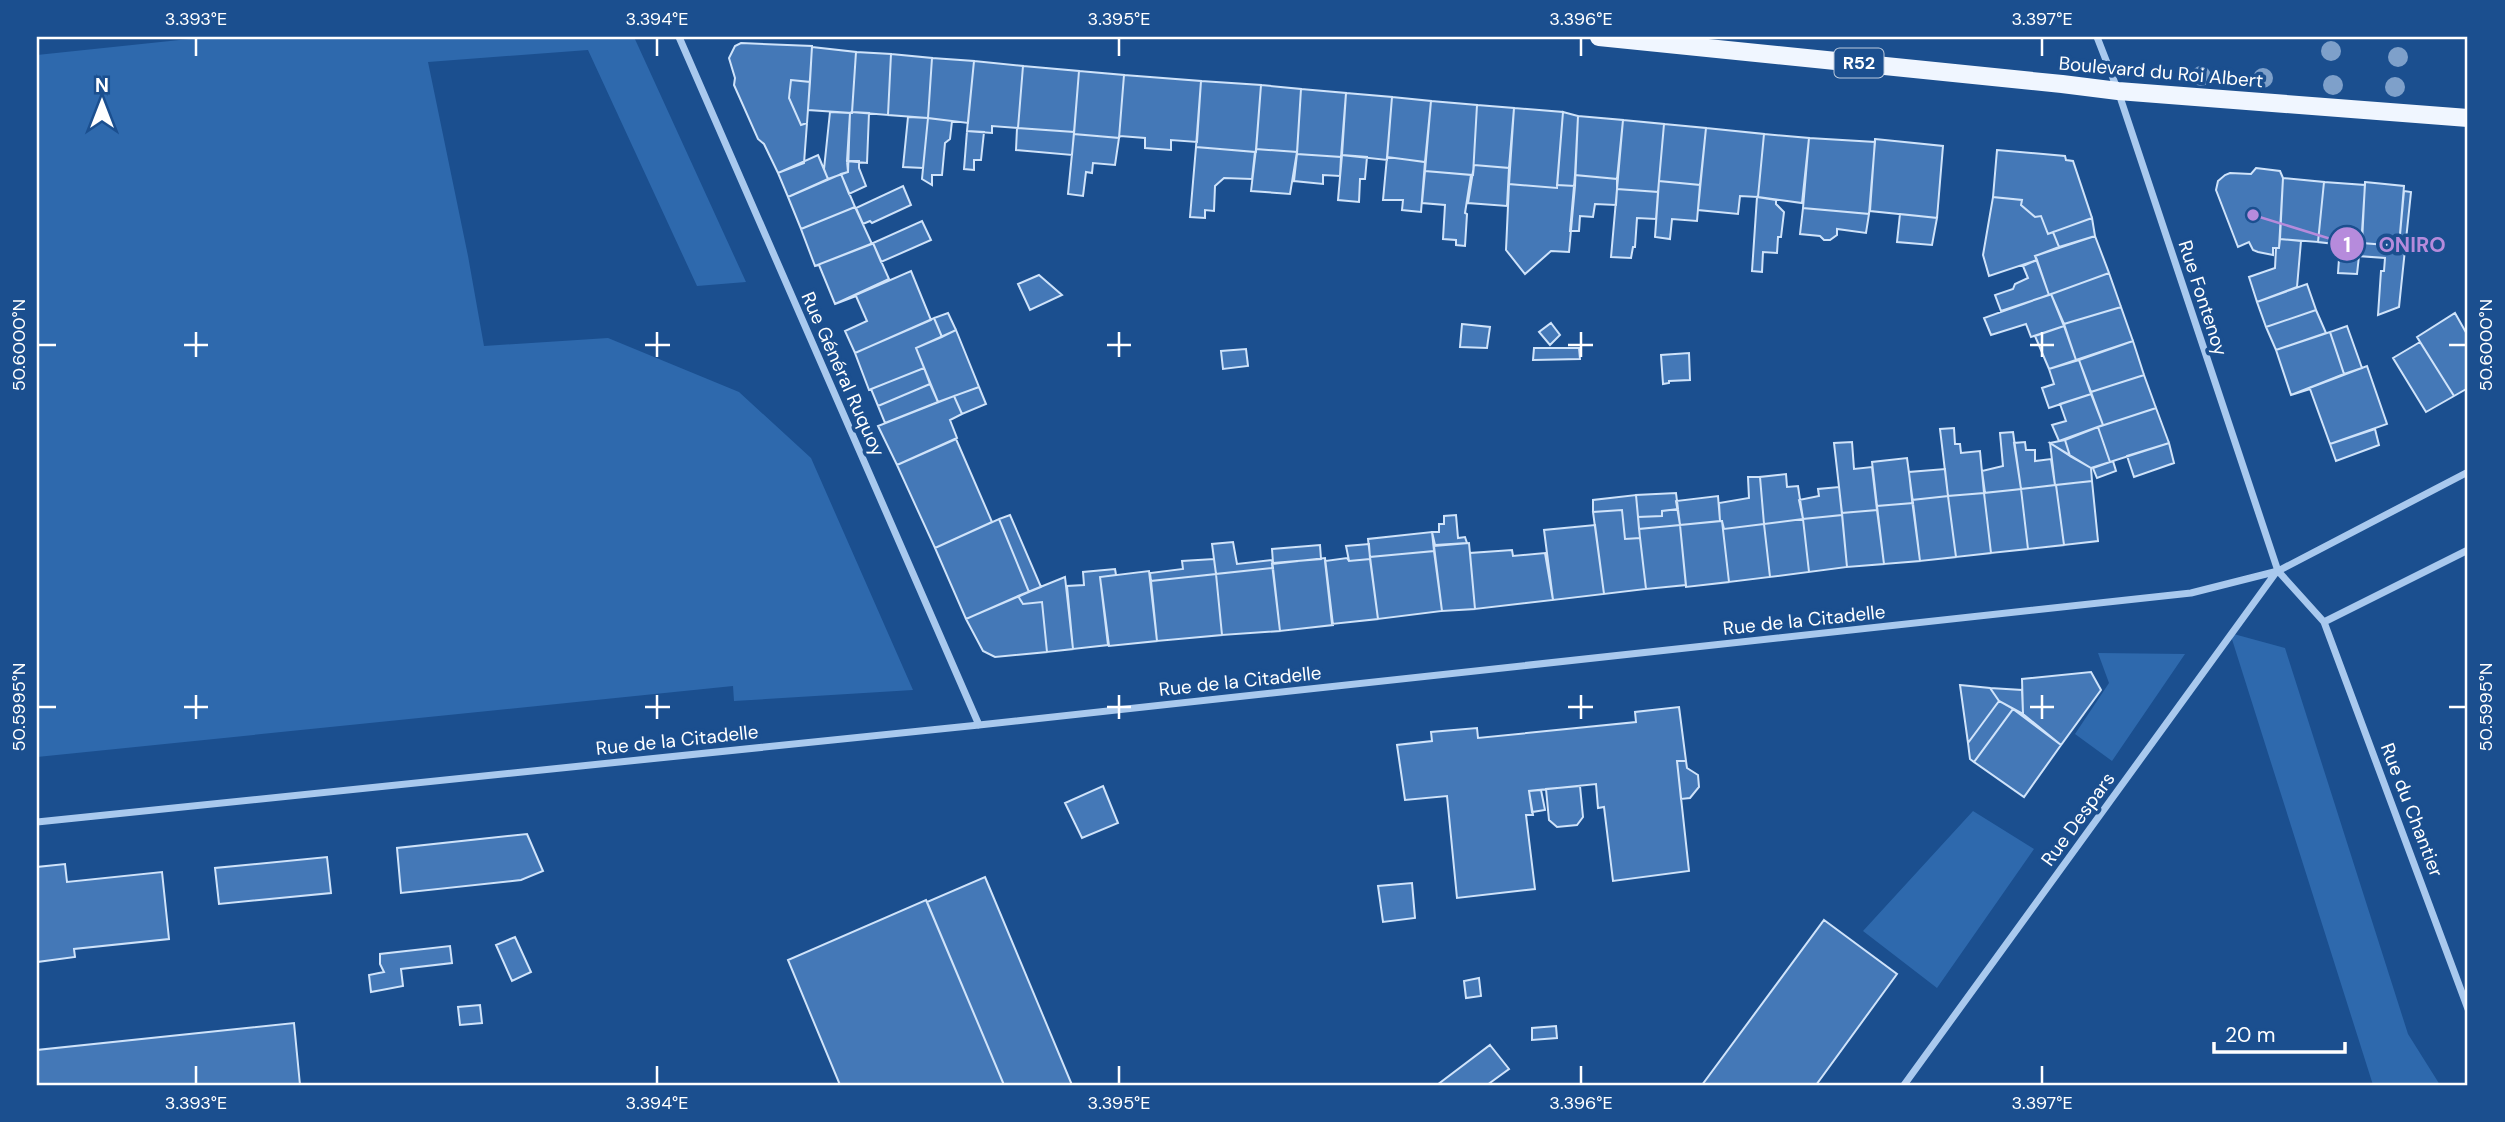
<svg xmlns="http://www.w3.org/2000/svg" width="2505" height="1122" font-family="'DM Sans',sans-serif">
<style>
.green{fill:#2e69ad}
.building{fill:#4478b7;stroke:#cfe3fa;stroke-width:2}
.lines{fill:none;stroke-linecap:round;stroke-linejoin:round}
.minor{stroke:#a9c9ee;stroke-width:7}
.primary{stroke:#f0f6ff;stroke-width:18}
.tree{fill:#7ea0ca}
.ticks{fill:none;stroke:#fff;stroke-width:2.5}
.labels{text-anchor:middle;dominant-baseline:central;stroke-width:7;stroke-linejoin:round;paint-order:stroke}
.shield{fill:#1b4f8f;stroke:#bbcadd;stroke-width:2}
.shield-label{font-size:18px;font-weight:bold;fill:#fff}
.street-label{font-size:19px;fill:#fff;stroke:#1b4f8f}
.leader{fill:none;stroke:#b68bdc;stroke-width:2.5}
.callout-dot{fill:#b68bdc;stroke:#1b4f8f;stroke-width:2.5}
.mark-label{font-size:21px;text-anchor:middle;font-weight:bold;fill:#fff}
.callout-label{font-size:21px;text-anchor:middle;font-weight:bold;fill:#b68bdc;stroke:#1b4f8f;stroke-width:7;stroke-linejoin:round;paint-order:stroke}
.neatline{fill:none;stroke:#fff;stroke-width:2.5}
.ticks-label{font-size:18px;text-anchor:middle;fill:#fff}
</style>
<rect width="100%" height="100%" fill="#1b4f8f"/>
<path class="green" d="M 208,37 L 634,37 L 746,282 L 697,286 L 588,50 L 428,62 L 468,256 L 484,346 L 608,338 L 739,392 L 811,458 L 913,690 L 734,701 L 733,686 L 37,757 L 37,55 Z
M 2230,633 L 2285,648 L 2408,1034 L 2440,1085 L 2373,1085 Z
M 2098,653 L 2185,654 L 2112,761 L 2075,734 L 2109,683 Z
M 1973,811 L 2034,849 L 1937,988 L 1863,931 Z"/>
<path class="building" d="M 741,43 L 812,46 L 810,82 L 791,80 L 789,98 L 801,125 L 807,123 L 804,163 L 778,173 L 764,144 L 758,139 L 734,85 L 735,78 L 729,58 L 735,46 Z
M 812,47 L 856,52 L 852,113 L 808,110 Z
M 856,52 L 891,54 L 888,115 L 852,112 Z
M 891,54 L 932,58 L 928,118 L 888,115 Z
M 932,58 L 974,61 L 968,123 L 928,118 Z
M 974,61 L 1023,66 L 1018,128 L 992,126 L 992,133 L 967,131 Z
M 1023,66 L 1079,71 L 1074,132 L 1018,128 Z
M 1079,71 L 1124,75 L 1119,138 L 1074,134 Z
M 1124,75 L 1201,81 L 1197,142 L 1171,140 L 1171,150 L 1145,148 L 1145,138 L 1120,136 L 1119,138 Z
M 791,80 L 810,82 L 807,123 L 801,125 L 789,98 Z
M 1201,81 L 1261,85 L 1256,152 L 1196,147 Z
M 1261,85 L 1301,89 L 1297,152 L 1256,149 Z
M 1301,89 L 1346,93 L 1341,157 L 1297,154 Z
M 1346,93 L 1392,97 L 1387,160 L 1342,155 Z
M 1392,97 L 1431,101 L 1425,162 L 1387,157 Z
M 1431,101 L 1477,105 L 1473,175 L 1425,171 Z
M 1477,105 L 1514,108 L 1509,168 L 1474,165 L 1473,175 Z
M 1514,108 L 1563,112 L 1557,188 L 1509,184 Z
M 830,112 L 850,113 L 848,172 L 828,179 L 824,169 Z
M 852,112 L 869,113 L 867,163 L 847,161 L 850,113 Z
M 1563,112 L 1578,116 L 1575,186 L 1557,185 Z
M 1578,116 L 1623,120 L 1617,179 L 1575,175 Z
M 908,117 L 928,118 L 923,168 L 903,167 Z
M 928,118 L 952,121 L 950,139 L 945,143 L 942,175 L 932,175 L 932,185 L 922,179 Z
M 1623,120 L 1664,124 L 1658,192 L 1617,189 Z
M 1664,124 L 1706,128 L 1700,185 L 1659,181 Z
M 1017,128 L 1074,132 L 1072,155 L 1016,150 Z
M 1706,128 L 1764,134 L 1758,197 L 1740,196 L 1738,214 L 1698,210 Z
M 967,131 L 984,132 L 981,160 L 974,160 L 974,170 L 964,169 Z
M 1074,134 L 1119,138 L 1115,165 L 1093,163 L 1092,173 L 1086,172 L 1083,196 L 1068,194 Z
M 1764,134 L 1809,138 L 1802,203 L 1758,197 Z
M 1809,138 L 1875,142 L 1869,214 L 1803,208 Z
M 1875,139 L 1943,146 L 1937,218 L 1870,211 Z
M 1196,147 L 1255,152 L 1252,179 L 1224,178 L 1215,186 L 1214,211 L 1205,210 L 1205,218 L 1190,217 Z
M 1256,149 L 1297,152 L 1290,194 L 1251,191 Z
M 1997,150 L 2065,156 L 2066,160 L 2073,161 L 2092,218 L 2048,234 L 2041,216 L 2035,217 L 2021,205 L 2022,200 L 1993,197 Z
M 1297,154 L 1341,157 L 1340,176 L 1323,175 L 1323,184 L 1294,181 Z
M 818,155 L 828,179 L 788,197 L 778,173 Z
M 1342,155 L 1367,157 L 1365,179 L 1360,179 L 1359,202 L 1338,200 Z
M 1387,157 L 1425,162 L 1421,212 L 1402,210 L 1403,200 L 1383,200 Z
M 847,161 L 859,161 L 859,168 L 866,186 L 849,194 L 841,174 L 848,172 Z
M 1474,165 L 1509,168 L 1507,206 L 1468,203 Z
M 2256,168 L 2280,171 L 2283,178 L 2279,248 L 2273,248 L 2273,255 L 2258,252 L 2253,250 L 2249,242 L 2238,247 L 2216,190 L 2218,181 L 2225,175 L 2230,173 L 2251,174 Z
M 1425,171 L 1471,175 L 1465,213 L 1467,214 L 1465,246 L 1456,245 L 1456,240 L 1443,239 L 1445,205 L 1422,203 Z
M 841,174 L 855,207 L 801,229 L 788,197 Z
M 1575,175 L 1617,179 L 1617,189 L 1616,205 L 1595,204 L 1593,217 L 1580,216 L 1579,231 L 1570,231 Z
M 2283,178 L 2324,182 L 2318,242 L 2280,239 Z
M 1659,181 L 1700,185 L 1697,221 L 1672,219 L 1670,239 L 1655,237 Z
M 2324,182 L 2365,185 L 2361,247 L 2318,242 Z
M 2365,182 L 2404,186 L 2399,246 L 2362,243 Z
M 1509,184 L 1557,188 L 1557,185 L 1575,186 L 1569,252 L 1551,251 L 1525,274 L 1506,250 Z
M 903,186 L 911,205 L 872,223 L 870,221 L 863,224 L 856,208 Z
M 1617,189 L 1658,192 L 1656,219 L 1637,218 L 1635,247 L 1633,247 L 1631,258 L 1611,257 Z
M 2404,191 L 2411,192 L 2399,307 L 2378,315 L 2381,271 L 2384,271 L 2385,258 L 2358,256 L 2360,247 L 2362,243 L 2399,246 Z
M 1757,197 L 1776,200 L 1776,204 L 1784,212 L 1781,237 L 1778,237 L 1777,253 L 1763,252 L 1762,272 L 1752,271 Z
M 1993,197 L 2022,200 L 2021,205 L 2035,217 L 2041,216 L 2048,234 L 2053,232 L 2059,247 L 2035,256 L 2037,260 L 1989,276 L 1983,255 Z
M 855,207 L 872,244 L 815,266 L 801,229 Z
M 1803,208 L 1869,214 L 1866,233 L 1837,229 L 1837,235 L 1830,240 L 1824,240 L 1820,236 L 1800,234 Z
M 1900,214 L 1937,218 L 1932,245 L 1897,242 Z
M 2092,218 L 2095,236 L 2059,247 L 2053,232 Z
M 922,221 L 931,240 L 881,262 L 873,243 Z
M 2095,236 L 2109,273 L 2049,295 L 2035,256 Z
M 2280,239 L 2301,241 L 2297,287 L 2257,302 L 2249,277 L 2275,268 L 2276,248 L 2279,248 Z
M 873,243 L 889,279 L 835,304 L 819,265 L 815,266 Z
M 2340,245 L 2360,247 L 2357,274 L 2338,273 Z
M 2037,260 L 2049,295 L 2001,311 L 1995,295 L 2013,289 L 2015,284 L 2028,278 L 2023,266 Z
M 911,271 L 931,320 L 855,353 L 845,331 L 867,321 L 856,296 L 835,304 Z
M 2109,273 L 2121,307 L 2064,324 L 2051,294 Z
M 1039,275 L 1062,295 L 1030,310 L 1018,284 Z
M 2307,284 L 2316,310 L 2266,327 L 2257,302 Z
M 2051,294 L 2064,326 L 2031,337 L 2026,324 L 1991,335 L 1984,318 Z
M 2121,307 L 2133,341 L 2076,360 L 2064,324 Z
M 2316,310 L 2326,333 L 2276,350 L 2266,327 Z
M 948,313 L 956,330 L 942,337 L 934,318 Z
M 2455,313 L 2468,336 L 2468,388 L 2454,396 L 2417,337 Z
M 934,318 L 942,337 L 916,348 L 924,368 L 869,390 L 855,353 Z
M 1551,323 L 1560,335 L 1550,345 L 1539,332 Z
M 1462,324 L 1490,327 L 1487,348 L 1460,347 Z
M 2064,326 L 2076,360 L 2049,369 L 2035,336 Z
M 2347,326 L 2362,368 L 2344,374 L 2330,332 Z
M 956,330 L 979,387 L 938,402 L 916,348 Z
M 2330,332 L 2344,374 L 2291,395 L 2276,350 Z
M 2133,341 L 2144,375 L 2091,392 L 2079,360 Z
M 2420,342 L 2454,396 L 2426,412 L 2393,358 Z
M 1534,348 L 1579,348 L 1580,359 L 1533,360 Z
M 1246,349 L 1248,366 L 1223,369 L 1221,351 Z
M 1689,353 L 1690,380 L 1669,381 L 1669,383 L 1663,384 L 1661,355 Z
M 2079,360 L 2091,394 L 2049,408 L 2042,388 L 2054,384 L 2049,369 Z
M 2367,366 L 2387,424 L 2330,444 L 2310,389 L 2291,395 Z
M 924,368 L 930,384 L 878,406 L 871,389 Z
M 2144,375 L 2156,408 L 2098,427 L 2103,425 L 2091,392 Z
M 930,384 L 938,402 L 885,423 L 878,406 Z
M 979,387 L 986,404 L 962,414 L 954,396 Z
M 2091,394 L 2103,425 L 2059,441 L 2052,425 L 2066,421 L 2060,404 Z
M 954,396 L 962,414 L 950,420 L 957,438 L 897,465 L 878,426 Z
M 2156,408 L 2169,443 L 2110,462 L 2098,427 Z
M 2098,427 L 2110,462 L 2091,468 L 2070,456 L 2065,440 Z
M 1954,428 L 1955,444 L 1960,444 L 1961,453 L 1980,451 L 1984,493 L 1948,496 L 1940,429 Z
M 2375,429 L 2379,445 L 2336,461 L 2330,444 Z
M 2013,432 L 2021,489 L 1985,493 L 1982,471 L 2003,466 L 2000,433 Z
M 956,439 L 992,522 L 935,548 L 897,465 Z
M 2065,440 L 2070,456 L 2050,443 Z
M 1852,442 L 1854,469 L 1872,467 L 1877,510 L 1842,513 L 1834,443 Z
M 2025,442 L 2026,450 L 2035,450 L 2035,461 L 2051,459 L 2055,485 L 2021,489 L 2014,443 Z
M 2050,443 L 2091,468 L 2092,481 L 2055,485 Z
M 2169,443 L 2174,463 L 2134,477 L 2127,456 Z
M 1907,458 L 1913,503 L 1877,506 L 1872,462 Z
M 2113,461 L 2116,471 L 2097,478 L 2093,468 Z
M 1945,469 L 1948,496 L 1912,500 L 1909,472 Z
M 1786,474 L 1787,487 L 1798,486 L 1803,519 L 1764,524 L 1760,477 Z
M 1748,477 L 1760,477 L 1764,524 L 1724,529 L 1722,521 L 1720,521 L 1719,503 L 1749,498 Z
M 2092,481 L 2098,541 L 2064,545 L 2056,485 Z
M 2056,485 L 2064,545 L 2028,549 L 2021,489 Z
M 1839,487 L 1842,515 L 1803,519 L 1799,500 L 1819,496 L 1818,489 Z
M 2021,489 L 2028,549 L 1991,553 L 1984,493 Z
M 1676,493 L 1678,509 L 1662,511 L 1662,516 L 1638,517 L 1636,495 Z
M 1984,493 L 1991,553 L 1956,557 L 1948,496 Z
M 1636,495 L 1640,538 L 1625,539 L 1622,510 L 1593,512 L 1593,500 Z
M 1718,496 L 1720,521 L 1680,525 L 1676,501 Z
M 1948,496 L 1956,557 L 1920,561 L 1912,500 Z
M 1913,503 L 1920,561 L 1884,564 L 1877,506 Z
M 1678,509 L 1680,525 L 1639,529 L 1638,517 L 1662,516 L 1662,511 Z
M 1622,510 L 1625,539 L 1640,538 L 1646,589 L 1604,594 L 1593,512 Z
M 1877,510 L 1884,564 L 1847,567 L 1842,513 Z
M 1010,515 L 1041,587 L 1029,592 L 999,519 Z
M 1456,515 L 1458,538 L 1465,537 L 1467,543 L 1435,545 L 1432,532 L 1439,532 L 1439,524 L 1444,524 L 1444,516 Z
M 1842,515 L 1847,567 L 1809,572 L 1803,519 Z
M 999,519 L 1029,592 L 966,619 L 935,548 Z
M 1803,519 L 1809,572 L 1770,577 L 1764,524 Z
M 1722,521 L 1729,582 L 1686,587 L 1680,525 Z
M 1722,521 L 1724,529 L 1764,524 L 1770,577 L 1729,582 Z
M 1595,525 L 1604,594 L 1553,600 L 1544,530 Z
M 1680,525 L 1686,585 L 1646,589 L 1639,529 Z
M 1432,532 L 1434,551 L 1370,557 L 1368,539 Z
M 1233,542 L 1237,564 L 1272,560 L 1273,568 L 1216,574 L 1212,544 Z
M 1469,543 L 1475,609 L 1442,611 L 1434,546 Z
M 1369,544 L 1370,559 L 1349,561 L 1346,546 Z
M 1320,545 L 1321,559 L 1273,563 L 1272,549 Z
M 1512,550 L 1513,556 L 1545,553 L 1553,600 L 1475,609 L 1470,553 Z
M 1434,551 L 1442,611 L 1378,619 L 1370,557 Z
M 1325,558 L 1333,625 L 1280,631 L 1272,564 Z
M 1347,558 L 1349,561 L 1370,559 L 1378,619 L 1332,624 L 1325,561 Z
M 1214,559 L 1216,574 L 1151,581 L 1150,573 L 1183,569 L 1182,561 Z
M 1273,568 L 1280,631 L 1222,635 L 1216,574 Z
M 1115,569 L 1116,575 L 1100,577 L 1108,645 L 1073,649 L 1067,586 L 1084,585 L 1083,572 Z
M 1149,571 L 1157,641 L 1109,646 L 1100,577 Z
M 1216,574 L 1222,635 L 1157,641 L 1151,581 Z
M 1065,577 L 1073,649 L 1047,652 L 1042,602 L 1023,604 L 1018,596 Z
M 1018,596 L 1023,604 L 1042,602 L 1047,652 L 995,657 L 983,651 L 966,619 Z
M 2091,672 L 2101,690 L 2061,745 L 2023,714 L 2022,679 Z
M 1960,685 L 1990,688 L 1999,701 L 1968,743 Z
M 1990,688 L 2022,690 L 2023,714 L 1999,701 Z
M 1999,701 L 2013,709 L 1974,762 L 1970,759 L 1968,743 Z
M 1679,707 L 1686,761 L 1677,761 L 1689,871 L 1613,881 L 1604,807 L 1598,808 L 1596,784 L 1529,791 L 1533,815 L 1526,815 L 1535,889 L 1457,898 L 1447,796 L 1405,800 L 1397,745 L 1432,741 L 1431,732 L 1477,728 L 1478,738 L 1636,722 L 1635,712 Z
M 2013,709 L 2061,745 L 2024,797 L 1974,762 Z
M 1677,761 L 1686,761 L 1687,768 L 1698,775 L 1699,787 L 1690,798 L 1681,799 Z
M 1103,786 L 1118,823 L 1082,838 L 1065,803 Z
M 1580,786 L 1583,817 L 1577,825 L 1557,827 L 1549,820 L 1546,789 Z
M 1541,790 L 1545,810 L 1532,812 L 1529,791 Z
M 527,834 L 543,871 L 521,880 L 401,893 L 397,848 Z
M 327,857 L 331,893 L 219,904 L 215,868 Z
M 65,864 L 67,882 L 162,872 L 169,939 L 74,949 L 75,957 L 37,962 L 37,867 Z
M 985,877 L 1072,1085 L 1004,1085 L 927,902 Z
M 1412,883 L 1415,918 L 1383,922 L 1378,886 Z
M 926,900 L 1004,1085 L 840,1085 L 788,960 Z
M 1824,920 L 1897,974 L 1816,1085 L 1702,1085 Z
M 515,937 L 531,972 L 512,981 L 496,945 Z
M 450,946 L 452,963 L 401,969 L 403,986 L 371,992 L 369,975 L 384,972 L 380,964 L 380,954 Z
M 1479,978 L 1481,996 L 1466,998 L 1464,981 Z
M 480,1005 L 482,1023 L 460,1025 L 458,1007 Z
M 294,1023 L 300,1085 L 37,1085 L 37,1050 Z
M 1556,1026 L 1557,1038 L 1532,1040 L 1532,1028 Z
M 1490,1045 L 1509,1069 L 1487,1085 L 1437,1085 Z"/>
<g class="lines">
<path class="minor" d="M 679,37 L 979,725
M 2097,37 L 2118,91 L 2278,571 L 2324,622 L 2468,1009
M 2324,622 L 2468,550
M 37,822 L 979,725 L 2191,593 L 2278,571 L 2468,472
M 1904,1085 L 2277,571"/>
<path class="primary" d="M 1599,37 L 2062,84 L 2118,91 L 2468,118"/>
</g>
<g class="tree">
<circle cx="2331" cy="51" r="10"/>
<circle cx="2398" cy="57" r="10"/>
<circle cx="2201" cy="76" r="10"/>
<circle cx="2263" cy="78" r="10"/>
<circle cx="2333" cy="85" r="10"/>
<circle cx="2395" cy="87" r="10"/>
</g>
<path class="ticks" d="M 196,38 L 196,56M 657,38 L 657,56M 1119,38 L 1119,56M 1581,38 L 1581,56M 2042,38 L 2042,56M 196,332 L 196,357M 657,332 L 657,357M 1119,332 L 1119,357M 1581,332 L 1581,357M 2042,332 L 2042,357M 38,345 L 56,345M 184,345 L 208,345M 645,345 L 670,345M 1107,345 L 1131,345M 1568,345 L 1593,345M 2030,345 L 2054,345M 2449,345 L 2466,345M 196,695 L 196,719M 657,695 L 657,719M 1119,695 L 1119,719M 1581,695 L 1581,719M 2042,695 L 2042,719M 38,707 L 56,707M 184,707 L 208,707M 645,707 L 670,707M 1107,707 L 1131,707M 1568,707 L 1593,707M 2030,707 L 2054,707M 2449,707 L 2466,707M 196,1066 L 196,1084M 657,1066 L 657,1084M 1119,1066 L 1119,1084M 1581,1066 L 1581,1084M 2042,1066 L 2042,1084"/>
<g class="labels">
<rect class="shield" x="1834.5" y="48.5" width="49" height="29" rx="5"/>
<g class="shield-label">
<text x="1859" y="63">R52</text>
</g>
<g class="street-label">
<text transform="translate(2161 72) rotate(5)">Boulevard du Roi Albert</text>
<text transform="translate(2203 298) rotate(72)">Rue Fontenoy</text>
<text transform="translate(843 374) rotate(66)">Rue Général Ruquoy</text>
<text transform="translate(1804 620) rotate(-6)">Rue de la Citadelle</text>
<text transform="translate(1240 681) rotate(-6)">Rue de la Citadelle</text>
<text transform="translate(677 740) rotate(-6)">Rue de la Citadelle</text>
<text transform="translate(2412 810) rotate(69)">Rue du Chantier</text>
<text transform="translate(2078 819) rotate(-54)">Rue Despars</text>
</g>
</g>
<path class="leader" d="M2253 215L2347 244"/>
<g class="callout-dot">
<circle cx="2253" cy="215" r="7"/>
<circle cx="2347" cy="244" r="18"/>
</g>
<g class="mark-label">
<text x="2347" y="252">1</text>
</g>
<g class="callout-label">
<text x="2412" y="252">ONIRO</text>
</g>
<rect width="2505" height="1122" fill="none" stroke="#1b4f8f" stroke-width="77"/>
<g transform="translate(102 102)" stroke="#1b4f8f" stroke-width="5" paint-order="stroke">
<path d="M0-5L12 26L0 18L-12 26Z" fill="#ffffff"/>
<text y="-10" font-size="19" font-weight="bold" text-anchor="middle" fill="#ffffff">N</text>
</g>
<path d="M2214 1042v10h131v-10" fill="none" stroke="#ffffff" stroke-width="3.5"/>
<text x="2225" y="1042" font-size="21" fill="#ffffff" stroke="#1b4f8f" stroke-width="5" paint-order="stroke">20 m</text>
<rect x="38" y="38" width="2428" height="1046" class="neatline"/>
<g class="ticks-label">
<text x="196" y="25">3.393°E</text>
<text x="657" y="25">3.394°E</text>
<text x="1119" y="25">3.395°E</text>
<text x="1581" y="25">3.396°E</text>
<text x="2042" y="25">3.397°E</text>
<text transform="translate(19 345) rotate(-90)" y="6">50.6000°N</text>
<text transform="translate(2486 345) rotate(-90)" y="6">50.6000°N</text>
<text transform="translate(19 707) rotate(-90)" y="6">50.5995°N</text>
<text transform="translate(2486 707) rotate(-90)" y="6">50.5995°N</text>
<text x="196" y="1109">3.393°E</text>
<text x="657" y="1109">3.394°E</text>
<text x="1119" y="1109">3.395°E</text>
<text x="1581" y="1109">3.396°E</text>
<text x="2042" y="1109">3.397°E</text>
</g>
</svg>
